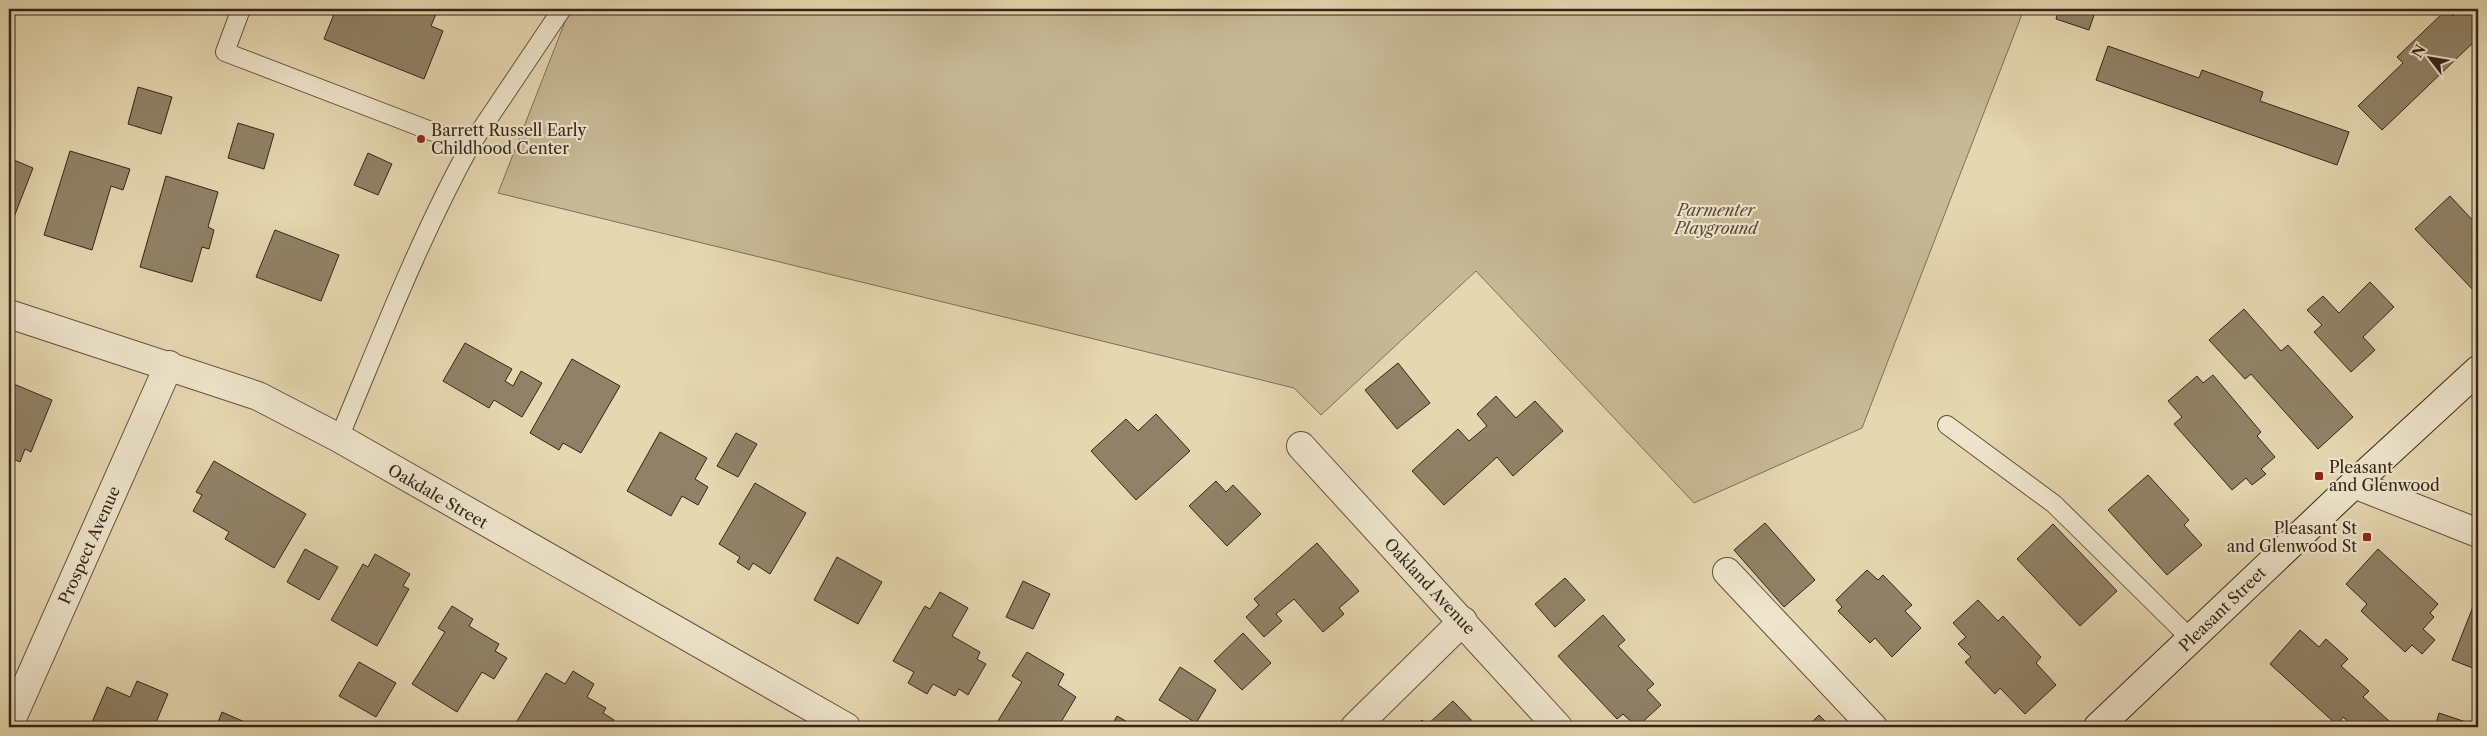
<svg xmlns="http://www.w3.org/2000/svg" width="2487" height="736" font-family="'Libre Caslon Text',serif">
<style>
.green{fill:#c7b996;stroke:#7e7057}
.building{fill:#908267;stroke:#342618}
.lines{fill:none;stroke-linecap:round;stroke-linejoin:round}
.lane-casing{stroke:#60523e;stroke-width:20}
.street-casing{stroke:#60523e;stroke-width:30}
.secondary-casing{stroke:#342618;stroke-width:30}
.lane{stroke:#eee5cc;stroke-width:18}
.street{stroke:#eee5cc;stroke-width:28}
.secondary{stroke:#eee5cc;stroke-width:28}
.poi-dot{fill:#8f2418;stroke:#eee5cc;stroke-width:2}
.labels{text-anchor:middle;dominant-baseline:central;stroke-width:4.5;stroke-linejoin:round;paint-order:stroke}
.poi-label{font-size:16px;fill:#342618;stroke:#eee5cc;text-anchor:start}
.park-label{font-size:16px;font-style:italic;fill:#594b38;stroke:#eee5cc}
.street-label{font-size:16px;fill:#342618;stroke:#eee5cc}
</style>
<rect width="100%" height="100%" fill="#e5d7b0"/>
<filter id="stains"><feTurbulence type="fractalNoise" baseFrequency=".004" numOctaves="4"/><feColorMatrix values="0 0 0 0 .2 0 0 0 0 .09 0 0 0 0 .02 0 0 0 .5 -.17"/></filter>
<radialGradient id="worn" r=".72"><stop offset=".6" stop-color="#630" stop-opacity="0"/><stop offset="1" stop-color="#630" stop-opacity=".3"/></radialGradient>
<path class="green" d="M 570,9 L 2024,9 L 1862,428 L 1694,503 L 1476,271 L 1321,415 L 1294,388 L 498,193 Z"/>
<path class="building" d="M 336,9 L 438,9 L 431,26 L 443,31 L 424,79 L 324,39 Z
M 2059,9 L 2096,9 L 2089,30 L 2056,19 Z
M 2447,9 L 2453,16 L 2461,9 L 2478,9 L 2478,38 L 2382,130 L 2358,106 L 2403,63 L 2397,57 Z
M 2108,46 L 2199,78 L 2202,70 L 2263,92 L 2260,101 L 2349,132 L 2337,165 L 2096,80 Z
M 138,87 L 172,97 L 161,134 L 128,124 Z
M 238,123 L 274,134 L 264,169 L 228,158 Z
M 70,151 L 130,169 L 123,190 L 111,186 L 92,250 L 44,235 Z
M 368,153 L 392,164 L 378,195 L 354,185 Z
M 9,158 L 33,168 L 14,217 L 9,215 Z
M 166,176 L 218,192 L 208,227 L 214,230 L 209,249 L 202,247 L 192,282 L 140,267 Z
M 2450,196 L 2478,226 L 2478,287 L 2474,291 L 2415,229 Z
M 275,230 L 339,255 L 321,301 L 256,277 Z
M 2370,282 L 2394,307 L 2363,337 L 2375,350 L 2351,372 L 2314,332 L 2322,325 L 2307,310 L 2323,296 L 2339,313 Z
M 2244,309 L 2281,351 L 2288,345 L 2353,417 L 2318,449 L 2251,374 L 2245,379 L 2209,340 Z
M 465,343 L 512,369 L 505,381 L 513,386 L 521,371 L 542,383 L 522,417 L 494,400 L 489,408 L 443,381 Z
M 572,359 L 620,386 L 581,453 L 563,443 L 559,450 L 530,433 Z
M 1398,363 L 1430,403 L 1397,429 L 1365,390 Z
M 2213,375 L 2261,432 L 2257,436 L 2275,457 L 2261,469 L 2266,474 L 2252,485 L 2246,478 L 2232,490 L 2174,424 L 2182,417 L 2168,401 L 2197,376 L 2203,383 Z
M 9,382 L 52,400 L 31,452 L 25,449 L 20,462 L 9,457 Z
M 1496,396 L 1516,418 L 1535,401 L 1563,431 L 1513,476 L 1497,457 L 1444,505 L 1412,471 L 1458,429 L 1469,441 L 1487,426 L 1477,414 Z
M 1156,414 L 1190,451 L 1136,500 L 1091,451 L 1126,419 L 1138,431 Z
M 660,432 L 707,458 L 695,479 L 708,487 L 698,505 L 682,496 L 671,516 L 627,491 Z
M 736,433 L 757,444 L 738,477 L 717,466 Z
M 214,461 L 306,514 L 274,568 L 225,539 L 229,532 L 193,511 L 202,495 L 196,492 Z
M 2148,475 L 2189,520 L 2184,525 L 2202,545 L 2167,575 L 2108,510 Z
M 1216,481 L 1226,492 L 1233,485 L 1261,514 L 1227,546 L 1189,506 Z
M 755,483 L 806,513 L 770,574 L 753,563 L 749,570 L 737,562 L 740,557 L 719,544 Z
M 1765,523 L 1815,580 L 1784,607 L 1734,550 Z
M 2053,524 L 2117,591 L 2080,626 L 2017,559 Z
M 1317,543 L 1359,591 L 1339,608 L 1344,614 L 1323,632 L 1294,599 L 1276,614 L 1282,621 L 1264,637 L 1246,617 L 1259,605 L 1254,599 Z
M 305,549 L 338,567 L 319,600 L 287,582 Z
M 2378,549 L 2438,604 L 2430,613 L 2434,617 L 2423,629 L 2435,640 L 2422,654 L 2412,645 L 2405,652 L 2361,611 L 2367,604 L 2346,584 Z
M 375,554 L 410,574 L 403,586 L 409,589 L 377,646 L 331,620 L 363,564 L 368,567 Z
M 837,557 L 882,582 L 858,624 L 814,600 Z
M 1867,570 L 1878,580 L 1883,575 L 1912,605 L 1905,611 L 1921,628 L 1892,657 L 1875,638 L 1870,643 L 1838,611 L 1842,607 L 1836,600 Z
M 1565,578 L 1585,600 L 1555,627 L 1535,604 Z
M 1023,581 L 1050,594 L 1033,629 L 1006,617 Z
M 940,592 L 968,608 L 952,636 L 980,652 L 977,659 L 986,664 L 968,695 L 959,689 L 955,696 L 933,684 L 927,694 L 908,683 L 914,672 L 893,661 L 925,606 L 930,609 Z
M 2478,594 L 2478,670 L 2452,660 Z
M 1978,600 L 1998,621 L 2003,616 L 2041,657 L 2036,663 L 2056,685 L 2025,714 L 2000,688 L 1995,694 L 1965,662 L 1971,657 L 1958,644 L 1966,637 L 1953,623 Z
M 452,606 L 473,619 L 469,626 L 499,644 L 495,651 L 507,658 L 494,679 L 482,672 L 457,712 L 412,684 L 445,632 L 438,628 Z
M 1603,615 L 1625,640 L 1618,646 L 1654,684 L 1647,690 L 1661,705 L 1637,727 L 1623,714 L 1617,719 L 1558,656 Z
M 2300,630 L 2319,647 L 2326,639 L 2348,659 L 2341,666 L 2369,691 L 2363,697 L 2389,721 L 2384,727 L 2354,727 L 2343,717 L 2337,725 L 2270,664 Z
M 1243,633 L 1271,663 L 1242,690 L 1214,661 Z
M 1027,652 L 1064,674 L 1058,685 L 1076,697 L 1058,727 L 1003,727 L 996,724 L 1022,682 L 1012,676 Z
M 359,662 L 396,683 L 376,717 L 339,696 Z
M 1180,667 L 1216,690 L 1196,723 L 1159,700 Z
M 573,671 L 594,684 L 587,697 L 606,708 L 603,713 L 614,720 L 610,727 L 514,726 L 546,673 L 565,684 Z
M 137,681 L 168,694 L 154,727 L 90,727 L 107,687 L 130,697 Z
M 1453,701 L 1478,727 L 1413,727 L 1422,720 L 1427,725 Z
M 222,712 L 256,727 L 216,727 Z
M 2439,713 L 2478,726 L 2478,727 L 2435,727 Z
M 1819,715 L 1831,727 L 1807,727 Z
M 1117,716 L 1136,727 L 1111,727 Z
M 1141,722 L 1149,727 L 1138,727 Z"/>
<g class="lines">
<defs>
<path id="lane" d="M 241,9 L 225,52 L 470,146 C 419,239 380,340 339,438
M 470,146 L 562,9
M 1947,425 L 2054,504 L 2191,639"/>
<path id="street" d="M 9,314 L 258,396 L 339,438 L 846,727
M 1301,446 L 1558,727
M 2354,484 L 2478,533
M 1727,572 L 1873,727
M 9,725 L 169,365
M 1355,727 L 1463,621"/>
<path id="secondary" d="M 2098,727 L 2354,484 L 2478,370"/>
</defs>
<use href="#lane" class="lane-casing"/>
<use href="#street" class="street-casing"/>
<use href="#secondary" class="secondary-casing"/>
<use href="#lane" class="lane"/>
<use href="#street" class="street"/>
<use href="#secondary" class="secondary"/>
</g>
<g class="poi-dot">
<circle cx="421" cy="139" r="5"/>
<rect x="2314" y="471" width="10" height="10" rx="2.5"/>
<rect x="2362" y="532" width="10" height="10" rx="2.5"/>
</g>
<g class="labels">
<g class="poi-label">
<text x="431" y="130">Barrett Russell Early<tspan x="431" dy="18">Childhood Center</tspan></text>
<text x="2329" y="467">Pleasant<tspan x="2329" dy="18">and Glenwood</tspan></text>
<text x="2357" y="528" text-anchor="end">Pleasant St<tspan x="2357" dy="18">and Glenwood St</tspan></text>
</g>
<g class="park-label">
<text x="1716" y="210">Parmenter<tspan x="1716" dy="18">Playground</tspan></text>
</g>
<g class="street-label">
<text transform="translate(438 496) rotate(30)">Oakdale Street</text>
<text transform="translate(89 545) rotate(-66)">Prospect Avenue</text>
<text transform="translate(1430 586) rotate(47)">Oakland Avenue</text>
<text transform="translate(2222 609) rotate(-44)">Pleasant Street</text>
</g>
</g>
<rect width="2487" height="736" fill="none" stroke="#e5d7b0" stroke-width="30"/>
<rect x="10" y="10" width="2467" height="716" fill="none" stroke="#342618" stroke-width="2.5"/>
<rect x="15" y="15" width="2457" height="706" fill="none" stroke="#342618"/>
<g transform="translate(2430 58) rotate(301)" stroke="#eee5cc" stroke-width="4" paint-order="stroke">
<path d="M0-4L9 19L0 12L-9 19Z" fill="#342618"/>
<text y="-8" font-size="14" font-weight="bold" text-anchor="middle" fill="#342618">N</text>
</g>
<rect width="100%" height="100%" filter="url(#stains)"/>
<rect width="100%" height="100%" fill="url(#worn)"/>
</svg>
